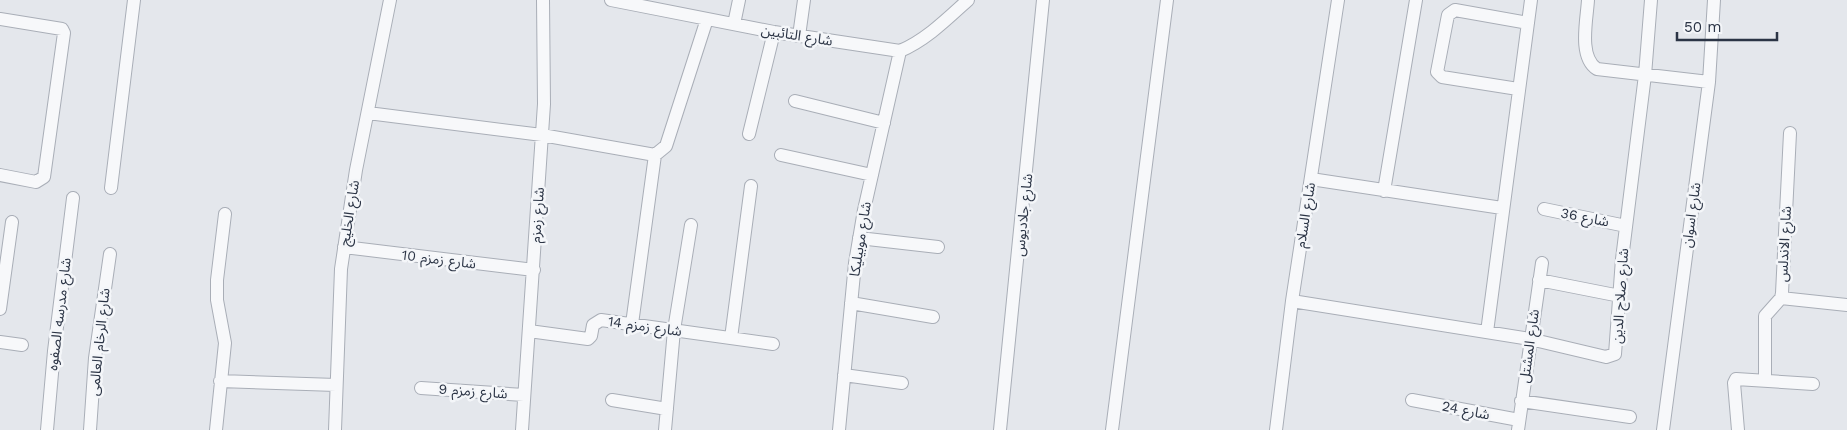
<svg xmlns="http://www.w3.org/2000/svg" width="1847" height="430" font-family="'Work Sans','Noto Sans Arabic',sans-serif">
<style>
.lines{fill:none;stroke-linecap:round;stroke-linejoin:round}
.street-casing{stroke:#a9aeb7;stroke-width:14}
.street{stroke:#f7f8fa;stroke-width:12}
.labels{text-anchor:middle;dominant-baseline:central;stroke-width:5;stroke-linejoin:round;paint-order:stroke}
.street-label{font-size:14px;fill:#2b3445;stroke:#f4f6f9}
</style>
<rect width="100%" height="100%" fill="#e4e7ec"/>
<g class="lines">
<defs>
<path id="street" d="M 611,0 L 774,32 L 900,51 C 926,40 947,19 968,0
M 1588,0 C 1587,19 1578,57 1597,69 L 1709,82
M 0,19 L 62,29 L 64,33 L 44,177 L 36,182 L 0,175
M 734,24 L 739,0
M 799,36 L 804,0
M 1518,89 L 1442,77 L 1437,72 L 1448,15 L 1455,10 L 1528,23
M 795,101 L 884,123
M 368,113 L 542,135 L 655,155 L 666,146 L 707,19
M 749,134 L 774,32
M 781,155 L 872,175
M 1311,179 L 1502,208
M 111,188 L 134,0
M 1384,191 L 1416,0
M 1544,209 L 1626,226
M 859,238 L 938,247
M 344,247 L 534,270
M 1539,280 L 1620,296
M 1781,298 L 1847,305
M 1292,301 L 1530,339 L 1606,357 L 1615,354 L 1622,259 L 1645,75 L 1651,0
M 851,303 L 933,317
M 0,309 L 12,222
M 632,324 L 655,155
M 529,331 L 588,339 L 591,336 L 593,325 L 601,320 L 773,344
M 1487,332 L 1531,0
M 731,338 L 751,186
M 0,342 L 22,345
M 844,375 L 902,383
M 1765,380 L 1765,316 L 1781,298 L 1782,293 L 1790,133
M 220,381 L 336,385
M 421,388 L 524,395
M 612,400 L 667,409
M 1412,400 L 1519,420
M 1521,401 L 1630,417
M 47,430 L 54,351 L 73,198
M 90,430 L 95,358 L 110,254
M 216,430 L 225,343 L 217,300 L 217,280 L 225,214
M 335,430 L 341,269 L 356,170 L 390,0
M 522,430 L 544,104 L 543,0
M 665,430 L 674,330 L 691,225
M 839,430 L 855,263 L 864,210 L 900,51
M 1000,430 L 1043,0
M 1112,430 L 1167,0
M 1276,430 L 1292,301 L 1338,0
M 1518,430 L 1542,263
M 1663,430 L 1709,82 L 1714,0
M 1738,430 L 1734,383 L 1736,379 L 1813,384"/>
</defs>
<use href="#street" class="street-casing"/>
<use href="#street" class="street"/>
</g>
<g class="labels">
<g class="street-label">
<text transform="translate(797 35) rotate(9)">شارع التائبين</text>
<text transform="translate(349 213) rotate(-81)">شارع الخليج</text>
<text transform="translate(537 215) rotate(-86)">شارع زمزم</text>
<text transform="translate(1023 215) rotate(-84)">شارع جلاديوس</text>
<text transform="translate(1305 215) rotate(-81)">شارع السلام</text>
<text transform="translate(1691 215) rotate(-82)">شارع اسوان</text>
<text transform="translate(1585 217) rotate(11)">شارع 36</text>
<text transform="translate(860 239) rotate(-81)">شارع موبيليكا</text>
<text transform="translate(1784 244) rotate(-87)">شارع الاندلس</text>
<text transform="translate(439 259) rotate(7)">شارع زمزم 10</text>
<text transform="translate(1620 296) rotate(-86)">شارع صلاح الدين</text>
<text transform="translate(59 314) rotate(-83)">شارع مدرسه الصفوه</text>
<text transform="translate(645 326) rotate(8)">شارع زمزم 14</text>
<text transform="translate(99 342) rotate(-84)">شارع الرخام العالمى</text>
<text transform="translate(1529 346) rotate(-82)">شارع المشتل</text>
<text transform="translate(473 391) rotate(4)">شارع زمزم 9</text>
<text transform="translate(1466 410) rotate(11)">شارع 24</text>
</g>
</g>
<path d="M1677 32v8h100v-8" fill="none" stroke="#2b3445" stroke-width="2.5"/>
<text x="1684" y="32" font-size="15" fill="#2b3445" stroke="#f4f6f9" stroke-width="4" paint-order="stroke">50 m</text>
</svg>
